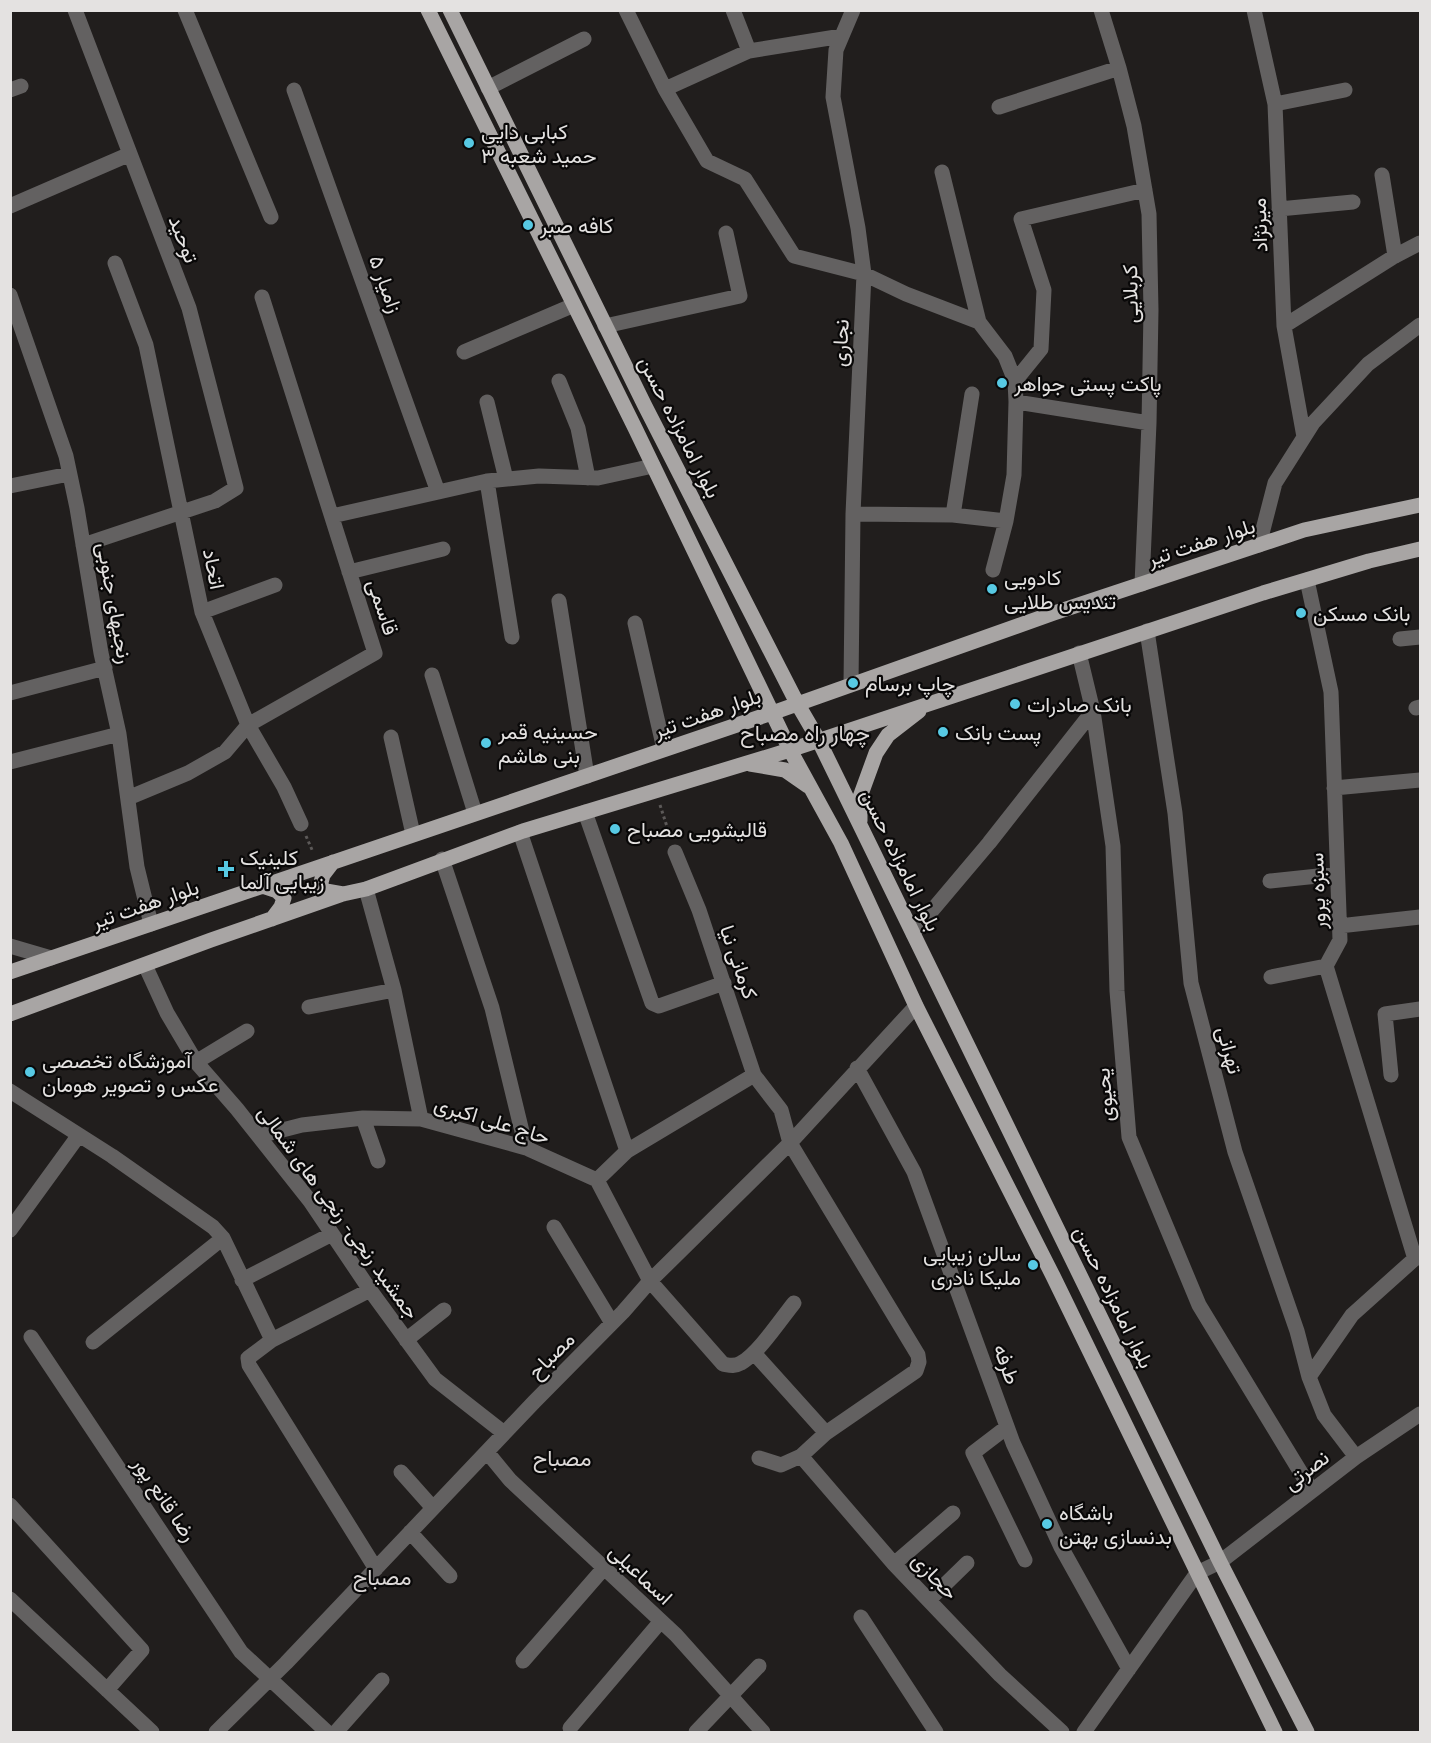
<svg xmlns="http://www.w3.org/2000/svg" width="1431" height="1743" font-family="'Public Sans',Vazirmatn,sans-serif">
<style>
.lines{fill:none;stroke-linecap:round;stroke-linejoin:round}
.path{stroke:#5c5958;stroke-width:3;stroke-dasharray:3 3;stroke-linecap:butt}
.minor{stroke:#636161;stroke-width:15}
.major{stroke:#a8a5a4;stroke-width:15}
.poi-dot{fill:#57c9e3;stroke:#090808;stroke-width:2}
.labels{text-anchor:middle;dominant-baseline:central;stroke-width:4.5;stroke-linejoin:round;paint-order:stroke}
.poi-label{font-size:21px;fill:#e4e2e1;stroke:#090808;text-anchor:start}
.street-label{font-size:21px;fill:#e4e2e1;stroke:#090808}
.neighbourhood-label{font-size:22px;fill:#dcd8d7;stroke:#090808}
</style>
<rect width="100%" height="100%" fill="#211e1d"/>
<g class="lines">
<path class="path" d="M 660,805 L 671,839
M 306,836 L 313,852"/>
<path class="minor" d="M 75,10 L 189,308 L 236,488 L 215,501 L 83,545
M 185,10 L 271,217
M 626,10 L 665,89 L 707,161 L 745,179 L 794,256 L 864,274 L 906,294 L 979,322 L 1005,356 L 1015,381 L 1016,402 L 1014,475 L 1006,521 L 993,570
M 733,10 L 749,51
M 1101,10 L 1119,68 L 1134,126 L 1149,214 L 1151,310 L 1149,423 L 1142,584
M 1254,10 L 1275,104 L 1284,326 L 1304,437
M 488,88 L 584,39
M 665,89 L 749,51 L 842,36
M 10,90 L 21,86
M 294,90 L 438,492
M 1275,104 L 1345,90
M 999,107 L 1119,68
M 942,172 L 979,322
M 1382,175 L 1395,256
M 10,206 L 130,154
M 1279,209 L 1353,202
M 115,263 L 146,345 L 202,612 L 248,725 L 284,787 L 301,824
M 10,295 L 66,456 L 77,508 L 101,653 L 119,734 L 137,867 L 151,924
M 605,326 L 740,296 L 726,233
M 1284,326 L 1395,256 L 1420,243
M 464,352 L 574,305
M 559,381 L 578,428 L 588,478
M 1015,381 L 1041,349 L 1044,290 L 1021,219 L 1145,190
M 487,402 L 506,479
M 1016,402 L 1149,423
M 487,481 L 512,637
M 10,486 L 69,474
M 853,514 L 953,515 L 1006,521
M 953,515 L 972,394
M 332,516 L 487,481 L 539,476 L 598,478 L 653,466
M 1259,545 L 1275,483 L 1313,423 L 1368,364 L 1420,325
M 349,572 L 443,549
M 1307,580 L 1331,692 L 1340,940 L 1326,966 L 1415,1259
M 559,601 L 587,776
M 202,612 L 275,585
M 635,623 L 664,749
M 1147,631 L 1175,813 L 1191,983 L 1235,1152 L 1297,1331 L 1309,1377 L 1324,1415 L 1356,1457
M 1400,639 L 1420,637
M 1079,653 L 1093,711 L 1113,846 L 1117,991 L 1129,1137 L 1199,1305 L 1312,1491
M 432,675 L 475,813
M 851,684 L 853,514 L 864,274 L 858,228 L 833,97 L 836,50 L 853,10
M 10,693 L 105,668
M 1416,708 L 1420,707
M 391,737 L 413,834
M 10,762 L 119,734
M 1334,788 L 1420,780
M 128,798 L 188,773 L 225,752 L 248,725 L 375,653 L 262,297
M 585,812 L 652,1003 L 659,1006 L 724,983
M 520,832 L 627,1151
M 675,852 L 699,910 L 754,1075 L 781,1110 L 790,1143 L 918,1355 L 919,1362 L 916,1371 L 826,1433 L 801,1456 L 781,1465 L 759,1458
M 442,859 L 492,1008 L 526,1148
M 1270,881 L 1337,874
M 366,889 L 394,990 L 421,1119
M 1339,926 L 1420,917
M 913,933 L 989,843 L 1093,711
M 10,946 L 51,958
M 145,965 L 167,1013 L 196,1062 L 237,1109 L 310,1201 L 370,1290 L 435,1379 L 504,1433
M 1271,977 L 1326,966
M 309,1007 L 394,990
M 196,1062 L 247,1031
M 857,1068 L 914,1172 L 1013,1443 L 1061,1547 L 1129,1669
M 1391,1075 L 1385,1014 L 1420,1009
M 10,1091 L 112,1156 L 213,1227 L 223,1238 L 272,1340
M 363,1118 L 378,1161
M 259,1136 L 302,1125 L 363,1118 L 421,1119 L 526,1148 L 597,1180 L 650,1281 L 723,1364 C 729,1365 734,1367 741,1363 C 758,1354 781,1319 794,1303
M 597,1180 L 627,1151 L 754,1075
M 554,1227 L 612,1323
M 10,1230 L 79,1135
M 242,1280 L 332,1234
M 370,1290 L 272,1340 L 248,1358 L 249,1365 L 376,1569
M 31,1337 L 241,1652 L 327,1732
M 406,1340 L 444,1310
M 93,1342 L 223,1238
M 754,1353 L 826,1433
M 1309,1377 L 1352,1315 L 1420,1254
M 1007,1427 L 973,1453 L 1025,1560
M 487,1452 L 510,1480 L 676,1635 L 763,1732
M 801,1456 L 894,1564 L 1000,1675 L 1062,1732
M 401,1472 L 433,1508
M 10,1505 L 142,1650 L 107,1690
M 410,1532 L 450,1576
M 894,1564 L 953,1513
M 10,1599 L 152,1732
M 929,1600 L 967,1563
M 861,1617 L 936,1732
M 523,1661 L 604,1568
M 570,1728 L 661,1621
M 216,1732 L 286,1663 L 534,1402 L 623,1312 L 650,1281 L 790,1143 L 916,1006
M 336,1732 L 382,1680
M 696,1732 L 759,1666
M 1084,1732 L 1197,1573 L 1220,1562 L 1356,1457 L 1420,1414"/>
<path class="major" d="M 428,10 L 635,428 L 790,750 L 841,843 L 916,1006 L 1053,1276 L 1275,1732
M 450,10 L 645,406 L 797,703 L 818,739 L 1220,1562 L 1307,1732
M 750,764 L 785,770 L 808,786
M 860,821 L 860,797 L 876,753 L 888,735 L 919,711
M 333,862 L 323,875 L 320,886 L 326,891 L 343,894
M 262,886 L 277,891 L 284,898 L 281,907 L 272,919
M 10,972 L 772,713 L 1054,613 L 1304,530 L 1420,505
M 10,1014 L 211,940 L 343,894 L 366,889 L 523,831 L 790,750 L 1263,593 L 1369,561 L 1420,549"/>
</g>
<g class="poi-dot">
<circle cx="469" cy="143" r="6"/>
<circle cx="528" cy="225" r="6"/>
<circle cx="1002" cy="383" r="6"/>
<circle cx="992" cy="589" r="6"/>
<circle cx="1301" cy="613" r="6"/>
<circle cx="853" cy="683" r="6"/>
<circle cx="1015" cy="704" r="6"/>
<circle cx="943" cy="732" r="6"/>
<circle cx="486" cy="743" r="6"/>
<circle cx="615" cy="829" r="6"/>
<path d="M223 860h6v6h6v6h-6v6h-6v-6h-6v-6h6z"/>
<circle cx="30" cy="1072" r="6"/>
<circle cx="1033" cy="1265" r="6"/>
<circle cx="1047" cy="1524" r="6"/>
</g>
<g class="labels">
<g class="poi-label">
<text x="481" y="131">کبابی دایی<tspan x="481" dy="24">حمید شعبه ۳</tspan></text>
<text x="540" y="225">کافه صبر</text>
<text x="1014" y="383">پاکت پستی جواهر</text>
<text x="1004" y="577">کادویی<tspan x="1004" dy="24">تندیس طلایی</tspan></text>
<text x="1313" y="613">بانک مسکن</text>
<text x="865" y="683">چاپ برسام</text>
<text x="1027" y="704">بانک صادرات</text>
<text x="498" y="731">حسینیه قمر<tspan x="498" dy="24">بنی هاشم</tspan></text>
<text x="955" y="732">پست بانک</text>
<text x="627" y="829">قالیشویی مصباح</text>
<text x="240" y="857">کلینیک<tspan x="240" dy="24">زیبایی آلما</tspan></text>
<text x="42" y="1060">آموزشگاه تخصصی<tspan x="42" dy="24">عکس و تصویر هومان</tspan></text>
<text x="1021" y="1253" text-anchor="end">سالن زیبایی<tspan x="1021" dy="24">ملیکا نادری</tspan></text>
<text x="1059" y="1512">باشگاه<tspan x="1059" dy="24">بدنسازی بهتن</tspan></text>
</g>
<g class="street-label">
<text transform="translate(1259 225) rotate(-92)">میرنژاد</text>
<text transform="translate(184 239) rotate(69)">توحید</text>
<text transform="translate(386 284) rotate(70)">زامیار ۵</text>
<text transform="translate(1130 294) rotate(-91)">کربلایی</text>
<text transform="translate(840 343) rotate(-87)">نجاری</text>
<text transform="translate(680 427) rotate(63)">بلوار امامزاده حسن</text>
<text transform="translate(1201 542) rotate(-18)">بلوار هفت تیر</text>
<text transform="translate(214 569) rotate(79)">اتحاد</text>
<text transform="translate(115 603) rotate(80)">رنجیهای جنوبی</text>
<text transform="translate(383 607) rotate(72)">قاسمی</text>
<text transform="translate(707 713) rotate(-19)">بلوار هفت تیر</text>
<text transform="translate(901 860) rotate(64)">بلوار امامزاده حسن</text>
<text transform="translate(1317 891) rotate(-92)">سبزه پرور</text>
<text transform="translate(145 904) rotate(-19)">بلوار هفت تیر</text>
<text transform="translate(739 962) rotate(71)">کرمانی نیا</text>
<text transform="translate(1230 1050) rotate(75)">تهرانی</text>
<text transform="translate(1104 1095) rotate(-95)">یحیوی</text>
<text transform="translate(492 1120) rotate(17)">حاج علی اکبری</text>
<text transform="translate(339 1212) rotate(54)">جمشید رنجی - رنجی های شمالی</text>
<text transform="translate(1114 1297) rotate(64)">بلوار امامزاده حسن</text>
<text transform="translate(551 1355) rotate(-45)">مصباح</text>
<text transform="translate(1007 1364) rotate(70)">طرفه</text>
<text transform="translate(1306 1470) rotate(-38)">نصرتی</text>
<text transform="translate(165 1499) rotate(56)">رضا قانع پور</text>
<text transform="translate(641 1574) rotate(43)">اسماعیلی</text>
<text transform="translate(935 1576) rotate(46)">حجازی</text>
</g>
<g class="neighbourhood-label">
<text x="805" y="733">چهار راه مصباح</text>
<text x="562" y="1458">مصباح</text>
<text x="382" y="1577">مصباح</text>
</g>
</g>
<rect width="1431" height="1743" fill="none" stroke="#e4e2e1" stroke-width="24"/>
</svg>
